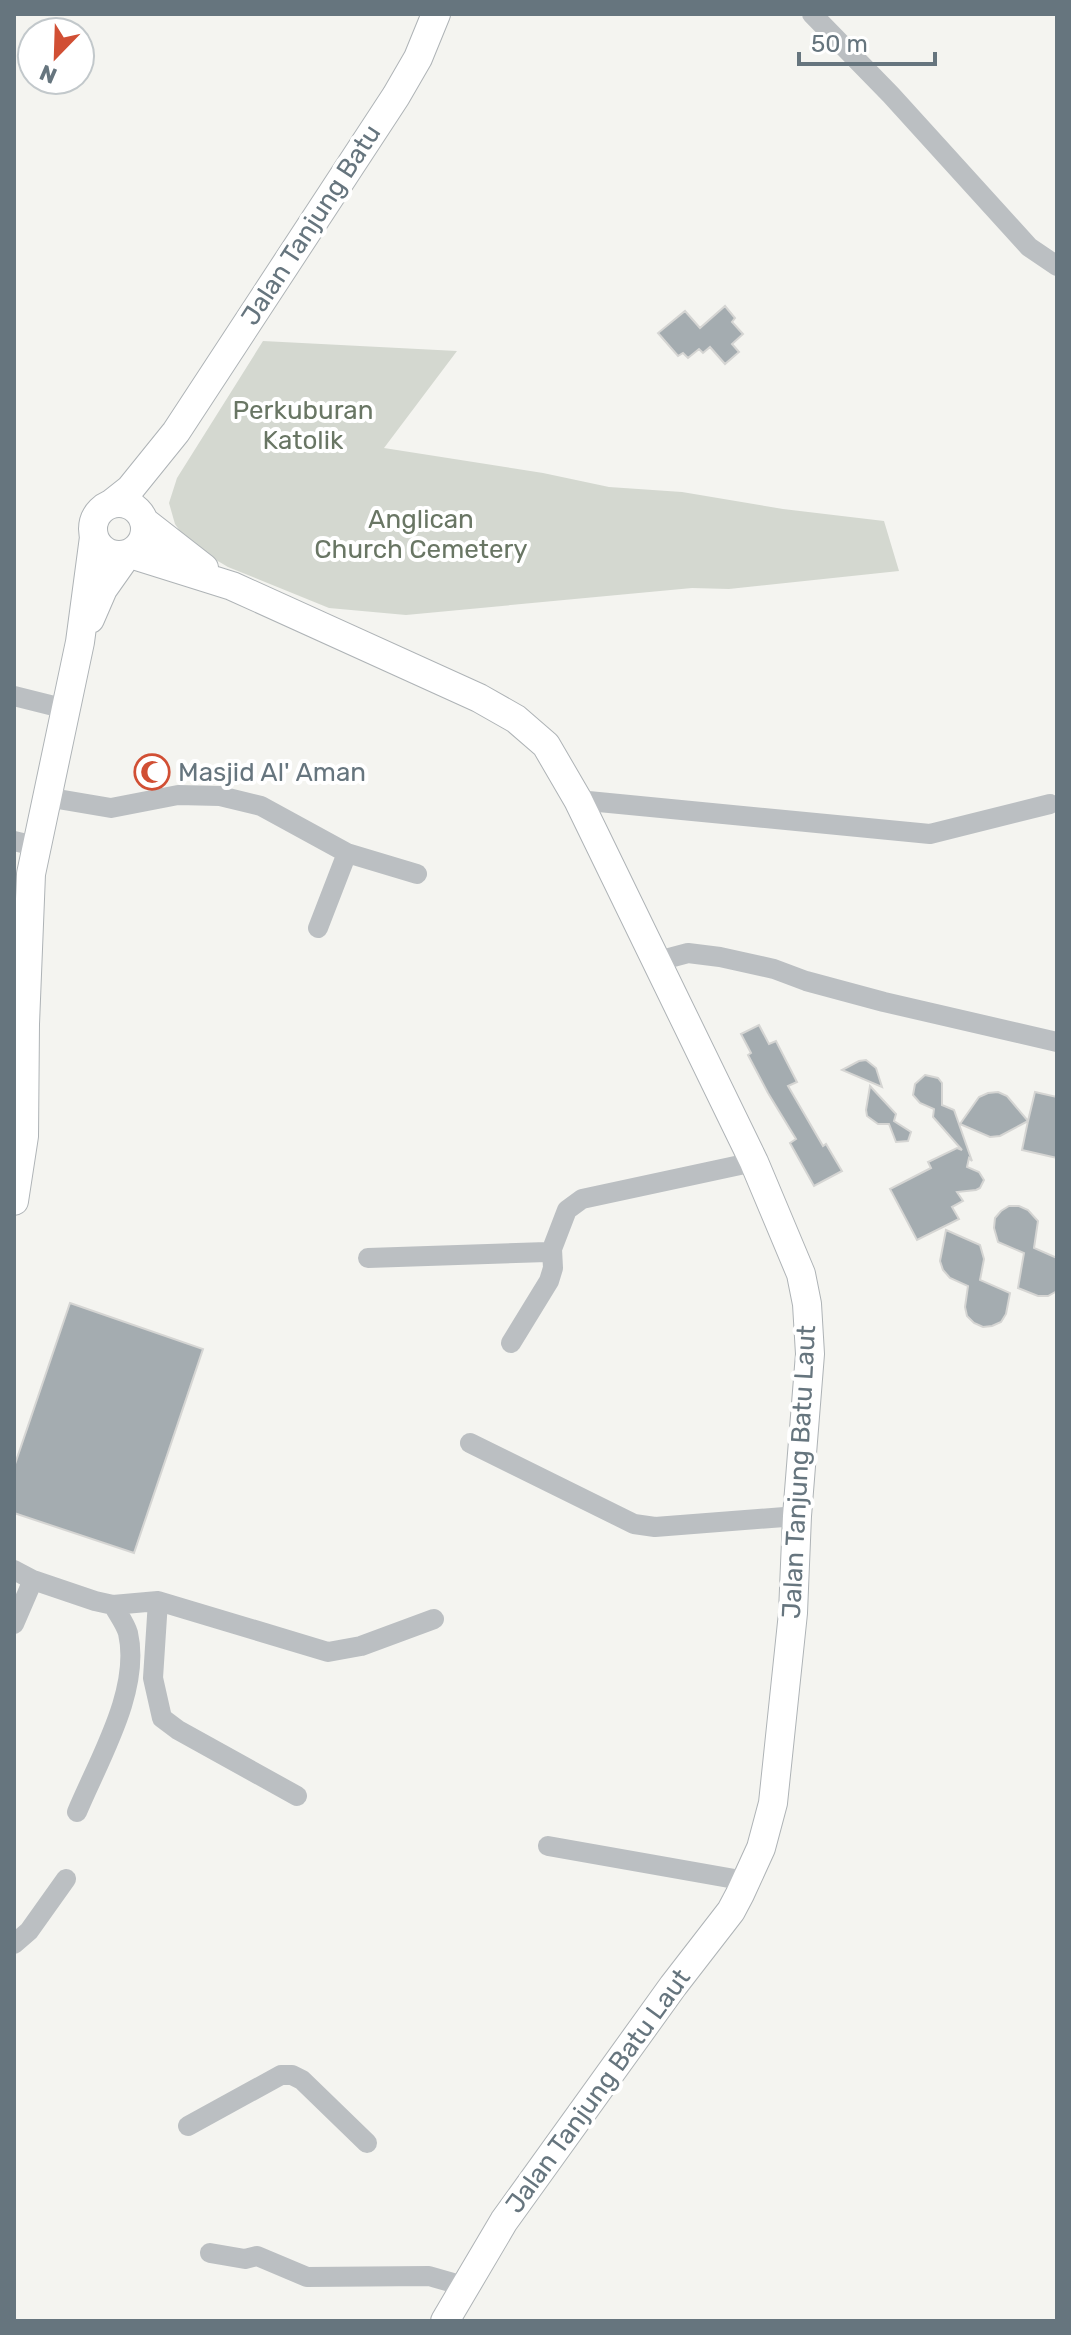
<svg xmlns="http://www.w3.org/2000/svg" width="1071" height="2335" font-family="Rubik,sans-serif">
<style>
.green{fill:#d4d8d0}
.building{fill:#a4acb0;stroke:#d5d5d3;stroke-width:2}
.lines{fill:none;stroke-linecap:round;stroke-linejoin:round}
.secondary-casing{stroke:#aeb3b6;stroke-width:30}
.street{stroke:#bbbfc2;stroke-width:20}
.secondary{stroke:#fff;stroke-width:28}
.labels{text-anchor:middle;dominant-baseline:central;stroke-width:8;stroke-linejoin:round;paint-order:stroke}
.street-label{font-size:26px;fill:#66757e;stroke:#fff}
.park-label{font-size:26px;fill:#697664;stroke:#fff}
.poi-label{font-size:26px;fill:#66757e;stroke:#fff;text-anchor:start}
</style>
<rect width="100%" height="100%" fill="#f4f4f0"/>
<path class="green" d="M 263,341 L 457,351 L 384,448 L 543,473 L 609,487 L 682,492 L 783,509 L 884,521 L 899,571 L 729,589 L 692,588 L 406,615 L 329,608 L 228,567 L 189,544 L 175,524 L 169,503 L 177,478 Z"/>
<path class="building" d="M 725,306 L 735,318 L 732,322 L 743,334 L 732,344 L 739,352 L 725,364 L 710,347 L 703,353 L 699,349 L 688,358 L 683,353 L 678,356 L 658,333 L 685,311 L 700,328 Z
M 759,1025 L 769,1044 L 776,1041 L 797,1082 L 788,1086 L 823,1146 L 826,1144 L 842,1171 L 814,1186 L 790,1143 L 796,1139 L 768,1093 L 748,1055 L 751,1053 L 741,1034 Z
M 866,1060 L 876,1068 L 882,1087 L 842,1070 L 859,1061 Z
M 925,1075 L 938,1078 L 942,1083 L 942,1105 L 954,1110 L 972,1161 L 969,1158 L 967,1167 L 979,1172 L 984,1180 L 980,1188 L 976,1190 L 957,1192 L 963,1201 L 952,1207 L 959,1219 L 917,1240 L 890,1189 L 931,1168 L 928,1162 L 957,1148 L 962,1150 L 933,1117 L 934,1109 L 920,1103 L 913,1095 L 915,1084 Z
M 870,1086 L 896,1114 L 894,1121 L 911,1132 L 908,1141 L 896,1142 L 889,1124 L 878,1124 L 867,1116 L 866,1110 Z
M 998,1092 L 1007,1096 L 1028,1121 L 1035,1092 L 1057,1097 L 1057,1158 L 1022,1150 L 1028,1121 L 1000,1136 L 990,1137 L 960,1124 L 979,1097 L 988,1093 Z
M 1009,1206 L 1019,1206 L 1028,1210 L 1038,1221 L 1034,1248 L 1057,1258 L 1057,1291 L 1048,1296 L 1038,1296 L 1018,1288 L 1024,1253 L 998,1242 L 994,1228 L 995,1218 L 1001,1211 Z
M 946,1230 L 980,1245 L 984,1259 L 980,1280 L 1010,1293 L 1006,1314 L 1001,1322 L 992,1326 L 983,1327 L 974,1323 L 967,1316 L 965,1307 L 968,1286 L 950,1278 L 943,1270 L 940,1261 Z
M 70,1303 L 203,1349 L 134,1553 L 14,1513 L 14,1467 Z"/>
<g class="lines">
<defs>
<path id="secondary" d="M93 529a26 26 0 1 1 52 0a26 26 0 1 1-52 0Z
M 111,504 L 130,489 L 176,432 L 396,96 L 418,58 L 436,14
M 145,522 L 204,568
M 130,554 L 232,586 L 479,698 L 516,719 L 546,745 L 578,800 L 754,1162 L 801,1274 L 807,1304 L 810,1354 L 797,1516 L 793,1613 L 773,1803 L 761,1848 L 740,1894 L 731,1911 L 673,1986 L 504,2221 L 445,2321
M 90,619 L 103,589 L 127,555
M 14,1201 L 24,1136 L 25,1024 L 31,874 L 80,642 L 94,537"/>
</defs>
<use href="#secondary" class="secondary-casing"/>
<path class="street" d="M 812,14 L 891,95 L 1029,247 L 1057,266
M 14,696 L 66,709
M 46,797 L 111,808 L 178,795 L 220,796 L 261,806 L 347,853 L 417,874
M 578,800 L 930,834 L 1050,804
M 14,841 L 35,846
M 318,928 L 347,853
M 658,961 L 688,953 L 720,957 L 774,969 L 806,981 L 884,1002 L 1057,1042
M 368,1258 L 547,1252 L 552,1249 L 567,1210 L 582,1199 L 754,1162
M 511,1343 L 549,1281 L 553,1268 L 552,1249
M 470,1443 L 634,1524 L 655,1527 L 797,1516
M 14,1570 L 33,1580 L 95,1601 L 113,1605 L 158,1601 L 328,1652 L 361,1646 L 434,1619
M 158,1601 L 153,1678 L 162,1718 L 178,1730 L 297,1796
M 14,1624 L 33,1580
M 77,1812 C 99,1759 141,1690 128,1633 C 125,1623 118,1614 113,1605
M 548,1846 L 746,1881
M 14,1944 L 29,1931 L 66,1879
M 188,2126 L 281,2075 L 292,2075 L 302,2080 L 367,2143
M 210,2253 L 245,2259 L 257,2256 L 307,2277 L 429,2276 L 464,2286"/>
<use href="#secondary" class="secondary"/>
</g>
<defs>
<symbol id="mosque-ring" viewBox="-11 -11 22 22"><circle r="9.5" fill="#fff" stroke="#d14f34" stroke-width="1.5"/><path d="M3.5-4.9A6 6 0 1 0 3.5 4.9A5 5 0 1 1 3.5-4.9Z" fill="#d14f34"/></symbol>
</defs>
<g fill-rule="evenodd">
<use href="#mosque-ring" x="132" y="752" width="40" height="40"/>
</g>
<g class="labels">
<g class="street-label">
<text transform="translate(311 225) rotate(-57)">Jalan Tanjung Batu</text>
<text transform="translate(799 1472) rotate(-87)">Jalan Tanjung Batu Laut</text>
<text transform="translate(598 2091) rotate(-54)">Jalan Tanjung Batu Laut</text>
</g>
<g class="park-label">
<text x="303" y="410">Perkuburan<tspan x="303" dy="30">Katolik</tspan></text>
<text x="421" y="519">Anglican<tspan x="421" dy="30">Church Cemetery</tspan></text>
</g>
<g class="poi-label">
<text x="178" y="772">Masjid Al' Aman</text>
</g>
</g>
<rect width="1071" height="2335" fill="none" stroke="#66757e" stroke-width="32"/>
<g transform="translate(56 56) rotate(203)"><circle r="38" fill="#ffffff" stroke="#c2c8cb" stroke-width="2"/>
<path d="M0-6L14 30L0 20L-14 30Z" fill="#d14f34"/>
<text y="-12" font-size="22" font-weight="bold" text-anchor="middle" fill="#66757e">N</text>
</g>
<path d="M799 52v12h136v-12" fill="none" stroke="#66757e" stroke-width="4"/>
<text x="811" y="52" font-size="24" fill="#66757e" stroke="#ffffff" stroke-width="6" paint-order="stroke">50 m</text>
</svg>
